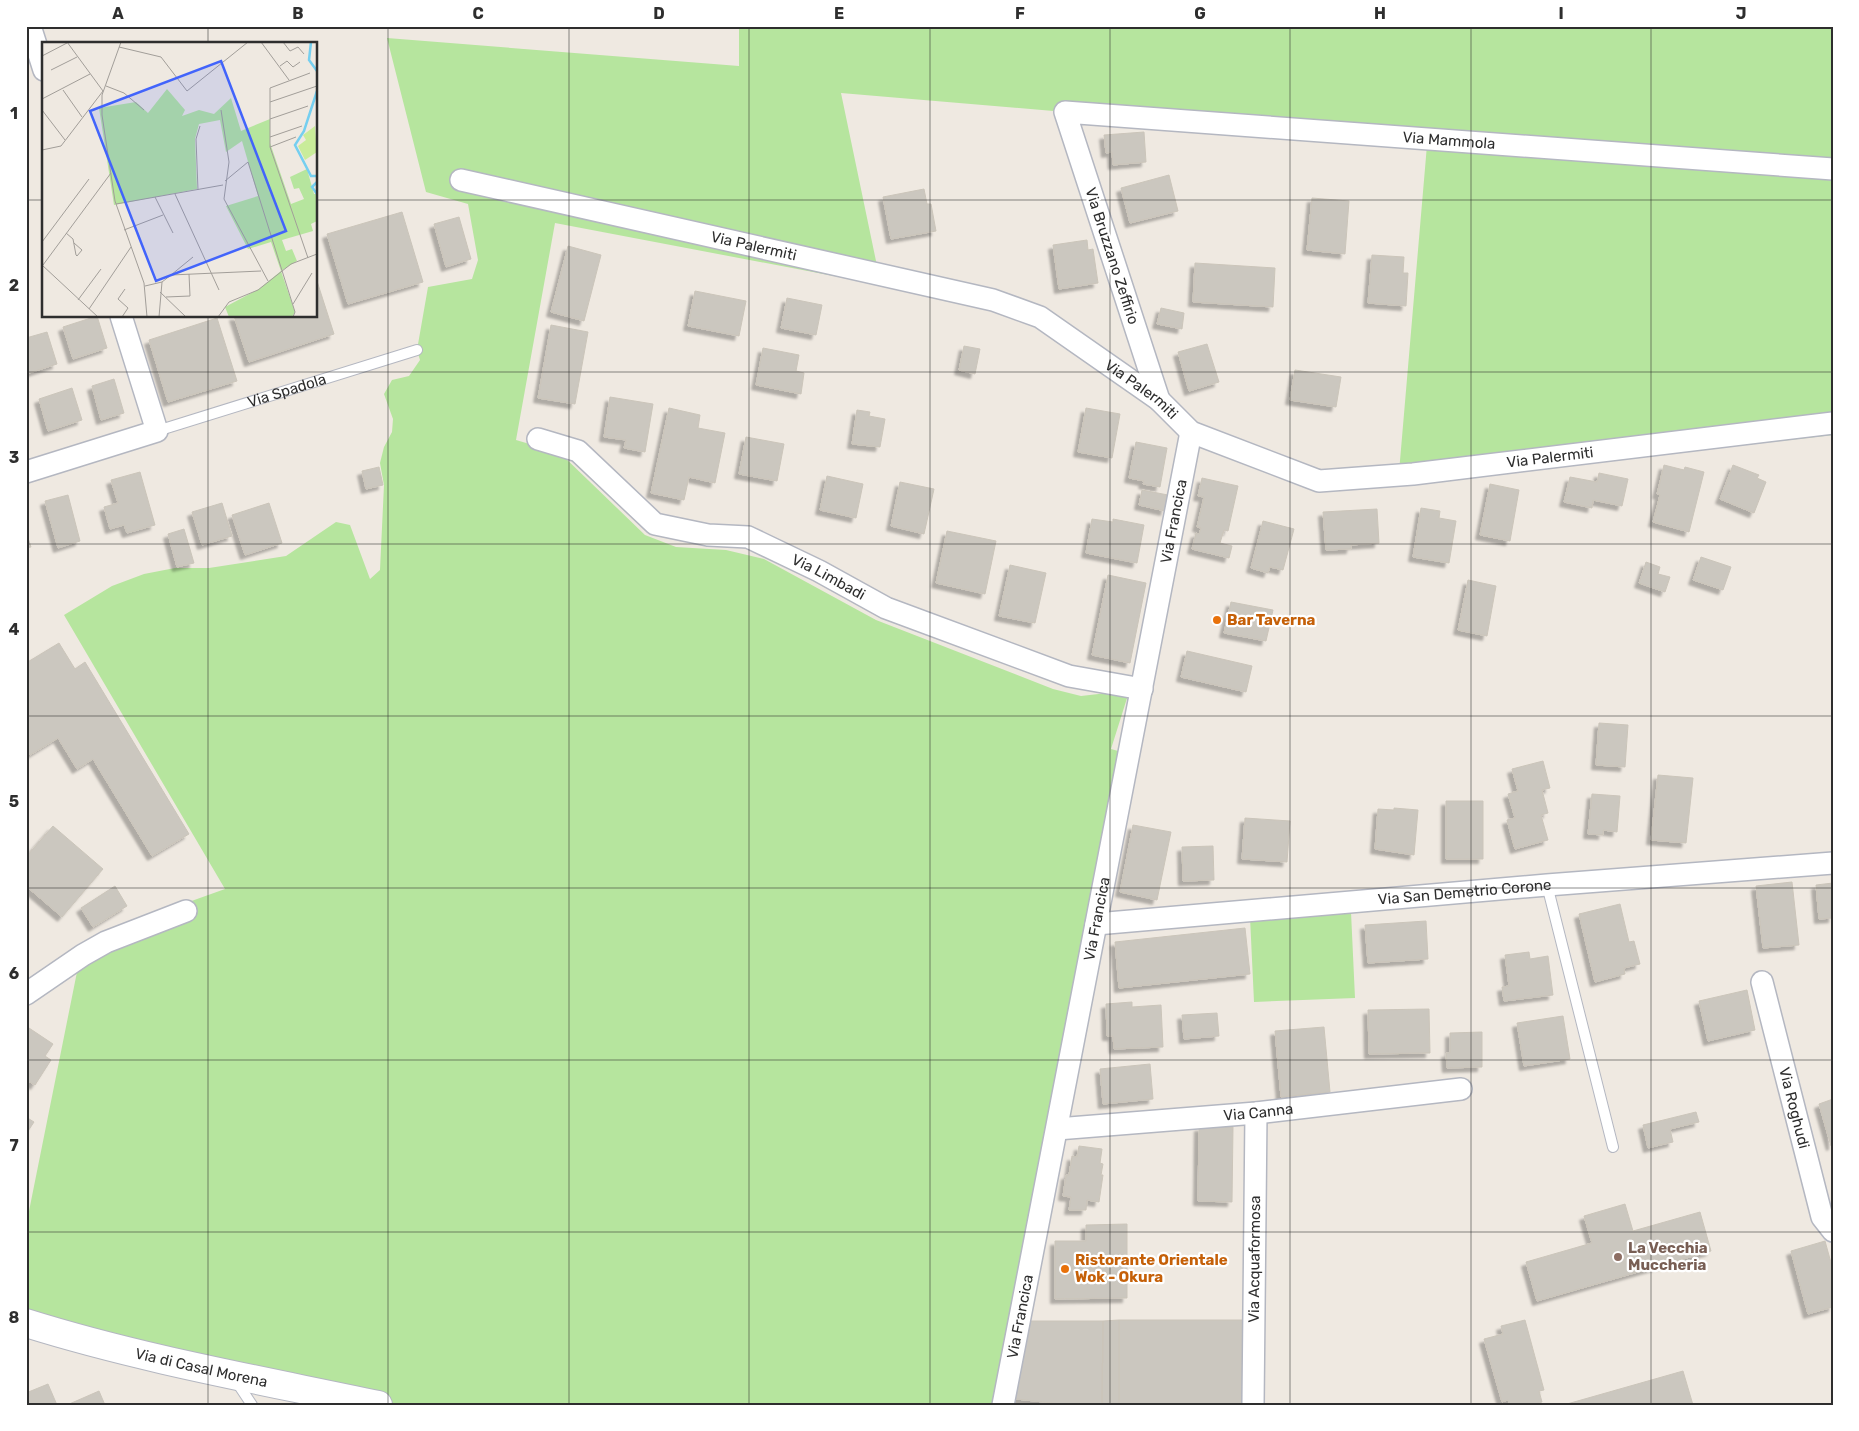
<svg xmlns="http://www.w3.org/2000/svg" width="1859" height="1431" font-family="Rubik,sans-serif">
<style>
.green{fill:#b6e59e}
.building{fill:#cbc7bf;stroke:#cbc5ba;filter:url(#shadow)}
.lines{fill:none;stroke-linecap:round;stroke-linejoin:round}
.service-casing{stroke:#b4b7c1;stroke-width:12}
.minor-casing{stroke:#b4b7c1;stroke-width:24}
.secondary-casing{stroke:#b4b7c1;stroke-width:30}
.service{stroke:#fff;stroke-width:10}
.minor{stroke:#fff;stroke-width:21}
.secondary{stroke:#fff;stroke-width:28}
.grid{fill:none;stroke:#2e2e2e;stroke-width:1;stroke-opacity:0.55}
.food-dot{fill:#e8710a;stroke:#fff;stroke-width:2}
.education-dot{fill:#8d6e63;stroke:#fff;stroke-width:2}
.labels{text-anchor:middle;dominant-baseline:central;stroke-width:4.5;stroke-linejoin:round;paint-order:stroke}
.street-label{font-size:15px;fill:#2e2e2e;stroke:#fff}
.food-label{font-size:15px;font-weight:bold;fill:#c56008;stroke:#fff;text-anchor:start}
.education-label{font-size:15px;font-weight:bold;fill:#785e54;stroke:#fff;text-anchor:start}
.inset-river{fill:none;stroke:#75cff0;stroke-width:2.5}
.inset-road{fill:none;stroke:#a29e99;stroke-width:1}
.view{fill:#4264fb;fill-opacity:0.15;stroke:#4264fb;stroke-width:2.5}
.inset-edge{fill:none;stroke:#2e2e2e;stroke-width:2.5}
.neatline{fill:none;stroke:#2e2e2e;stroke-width:2}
.grid-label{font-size:16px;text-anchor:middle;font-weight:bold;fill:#2e2e2e}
</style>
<defs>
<filter id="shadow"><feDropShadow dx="-4.5" dy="4.5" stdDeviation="1" flood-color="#0004"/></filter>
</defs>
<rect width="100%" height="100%" fill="#efe9e1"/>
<path class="green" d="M 739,26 L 1833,26 L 1833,169 L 1065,112 L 841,93 L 881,285 L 555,223 L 516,440 L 560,453 L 645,535 L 676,547 L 726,550 L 764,559 L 876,620 L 1053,689 L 1081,696 L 1116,692 L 1128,695 L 1111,749 L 1129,754 L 1005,1405 L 323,1405 L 26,1338 L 26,1226 L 79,962 L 144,918 L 225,889 L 64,615 L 112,586 L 144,574 L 175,568 L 209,568 L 286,556 L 336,522 L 350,525 L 370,579 L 380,570 L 384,485 L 380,463 L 384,447 L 392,432 L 393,419 L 384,394 L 392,380 L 409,376 L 420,360 L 417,350 L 428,287 L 472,279 L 478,260 L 468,204 L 426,192 L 387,38 L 739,66 Z
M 1427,145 L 1833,178 L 1833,435 L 1398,484 Z
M 1351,912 L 1355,998 L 1254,1002 L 1250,917 Z"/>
<path class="building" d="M 1144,132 L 1146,162 L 1113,165 L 1112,152 L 1106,153 L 1104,135 Z
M 1169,175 L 1178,211 L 1130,223 L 1121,188 Z
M 924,189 L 927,204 L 931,204 L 936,231 L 891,239 L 883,197 Z
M 1312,198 L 1349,201 L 1345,254 L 1307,250 Z
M 402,212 L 423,282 L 348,304 L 327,234 Z
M 459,217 L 471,259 L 446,267 L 434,224 Z
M 1087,240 L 1088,250 L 1093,249 L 1098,283 L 1059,289 L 1053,245 Z
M 568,246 L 601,255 L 584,321 L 551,312 Z
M 1372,255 L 1404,257 L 1403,273 L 1408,273 L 1406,306 L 1368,303 Z
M 1195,263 L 1275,268 L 1273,307 L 1193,302 Z
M 316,278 L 334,334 L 249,362 L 234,316 L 316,316 Z
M 695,291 L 746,301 L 739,336 L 688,326 Z
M 787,298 L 822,305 L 816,335 L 781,328 Z
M 1161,308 L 1184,313 L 1182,329 L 1157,324 Z
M 97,316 L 107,348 L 73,359 L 63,327 Z
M 217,318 L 237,381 L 168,402 L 149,340 Z
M 551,325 L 588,332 L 575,404 L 538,398 Z
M 47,332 L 57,364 L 26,374 L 26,338 Z
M 1207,344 L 1219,382 L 1189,391 L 1178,352 Z
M 964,346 L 980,349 L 975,374 L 959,370 Z
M 763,348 L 799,355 L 796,371 L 804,373 L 801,394 L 756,385 Z
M 1295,370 L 1341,377 L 1336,407 L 1290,400 Z
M 114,379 L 124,413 L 101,420 L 92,386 Z
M 72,388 L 82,420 L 48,431 L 39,399 Z
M 610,397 L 653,404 L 645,452 L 624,448 L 626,440 L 604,437 Z
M 669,408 L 700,415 L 698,428 L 725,433 L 715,483 L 689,477 L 684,500 L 651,493 Z
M 1086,408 L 1120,414 L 1112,458 L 1078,452 Z
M 857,410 L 870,412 L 869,416 L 885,419 L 880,447 L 852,444 Z
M 746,437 L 784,444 L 777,481 L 739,474 Z
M 1136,442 L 1167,448 L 1160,487 L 1143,484 L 1144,481 L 1129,478 Z
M 1664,465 L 1684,470 L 1685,467 L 1704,472 L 1689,532 L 1653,522 L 1660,495 L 1657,494 Z
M 1733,465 L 1759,475 L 1757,478 L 1766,482 L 1754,513 L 1720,499 Z
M 379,467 L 383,485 L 366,489 L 362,471 Z
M 140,472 L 155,525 L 127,533 L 124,525 L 110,529 L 104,507 L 118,503 L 111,480 Z
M 1599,473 L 1628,479 L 1622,506 L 1593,500 L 1592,508 L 1564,502 L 1570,477 L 1597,482 Z
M 827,476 L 863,484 L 856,518 L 820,510 Z
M 1202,478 L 1238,486 L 1228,531 L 1224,530 L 1220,543 L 1232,546 L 1229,558 L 1192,549 L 1196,533 L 1199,534 L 1201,528 L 1197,527 L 1204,497 L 1198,496 Z
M 900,482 L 934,489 L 924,534 L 891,526 Z
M 1490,484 L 1519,490 L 1510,541 L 1480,535 Z
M 1142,490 L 1168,495 L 1165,511 L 1139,505 Z
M 68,495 L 80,541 L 58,548 L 45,501 Z
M 222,503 L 232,536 L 202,545 L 192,512 Z
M 269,503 L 282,543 L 245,555 L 232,515 Z
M 1421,508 L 1440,511 L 1439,518 L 1456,521 L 1449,563 L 1413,557 Z
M 1377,509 L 1379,543 L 1351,545 L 1351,549 L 1326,550 L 1323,512 Z
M 1092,519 L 1113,522 L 1113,519 L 1144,525 L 1137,563 L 1086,553 Z
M 1263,521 L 1294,529 L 1283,570 L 1270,567 L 1268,573 L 1251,568 Z
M 184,529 L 194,563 L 177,567 L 168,534 Z
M 947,531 L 996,541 L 985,594 L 936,583 Z
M 26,532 L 31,547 L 26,548 Z
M 1701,557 L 1731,567 L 1723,590 L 1693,580 Z
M 1646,562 L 1660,567 L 1658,574 L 1670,577 L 1665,592 L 1639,583 Z
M 1010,565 L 1046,573 L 1035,623 L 999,616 Z
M 1108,575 L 1146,583 L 1130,663 L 1092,655 Z
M 1468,580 L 1496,586 L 1487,636 L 1458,630 Z
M 1231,602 L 1273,610 L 1266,641 L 1224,633 Z
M 59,643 L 75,669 L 85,662 L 189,834 L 152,856 L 93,759 L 77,769 L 58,738 L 30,755 L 26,748 L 26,663 Z
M 1187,651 L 1252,666 L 1246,692 L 1181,677 Z
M 1599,723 L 1628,725 L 1625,767 L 1596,765 Z
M 1543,761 L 1550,788 L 1542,790 L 1548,813 L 1541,815 L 1548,840 L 1515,849 L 1507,820 L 1515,818 L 1508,794 L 1518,791 L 1512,769 Z
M 1658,775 L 1693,778 L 1686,843 L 1651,840 Z
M 1592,794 L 1620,796 L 1617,832 L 1603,830 L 1603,835 L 1588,834 Z
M 1446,801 L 1483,801 L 1483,859 L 1446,859 Z
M 1394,808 L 1418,810 L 1414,855 L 1375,849 L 1378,809 L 1394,810 Z
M 1245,818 L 1290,821 L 1287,862 L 1242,859 Z
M 1133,825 L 1171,832 L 1157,900 L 1120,892 Z
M 53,826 L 103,869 L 62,917 L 26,886 L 26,857 Z
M 1213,846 L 1214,880 L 1183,881 L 1182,847 Z
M 1792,882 L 1799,945 L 1763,948 L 1756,886 Z
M 1833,883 L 1833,918 L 1819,919 L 1816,885 Z
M 115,886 L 127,906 L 93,927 L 81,908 Z
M 1620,904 L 1629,942 L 1634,941 L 1640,964 L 1624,968 L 1625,974 L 1595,982 L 1579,914 Z
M 1426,921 L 1428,959 L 1368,963 L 1365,925 Z
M 1245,928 L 1250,974 L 1119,988 L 1115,942 Z
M 1529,952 L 1530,959 L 1548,956 L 1553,995 L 1504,1001 L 1502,987 L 1509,986 L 1505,955 Z
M 1747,990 L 1755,1030 L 1708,1041 L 1699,1001 Z
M 1132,1002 L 1132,1007 L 1161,1005 L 1163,1047 L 1114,1049 L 1113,1036 L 1107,1036 L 1106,1004 Z
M 1429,1009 L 1430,1053 L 1369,1054 L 1368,1010 Z
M 1217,1013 L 1219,1036 L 1184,1039 L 1182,1015 Z
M 1563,1016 L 1570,1059 L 1524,1066 L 1517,1023 Z
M 1324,1027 L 1330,1092 L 1281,1097 L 1275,1031 Z
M 29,1028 L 53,1044 L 45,1056 L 51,1060 L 35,1085 L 26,1080 L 26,1033 Z
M 1482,1032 L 1482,1067 L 1447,1068 L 1446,1053 L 1450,1053 L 1450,1033 Z
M 1150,1064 L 1153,1099 L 1103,1104 L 1100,1069 Z
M 1833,1099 L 1833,1145 L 1831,1146 L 1819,1104 Z
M 1696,1112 L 1699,1122 L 1670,1129 L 1673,1142 L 1648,1148 L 1643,1125 Z
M 26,1117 L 34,1122 L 26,1134 Z
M 1199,1127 L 1233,1127 L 1232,1202 L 1198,1201 Z
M 1079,1146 L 1102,1149 L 1100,1163 L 1103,1164 L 1101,1175 L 1103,1175 L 1099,1202 L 1087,1200 L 1086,1210 L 1069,1210 L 1071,1197 L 1063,1196 L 1066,1175 L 1069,1175 L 1072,1156 L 1077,1157 Z
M 1625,1204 L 1633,1231 L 1700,1212 L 1711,1251 L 1537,1301 L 1526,1262 L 1592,1243 L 1584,1216 Z
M 1127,1224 L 1127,1298 L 1055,1299 L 1055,1241 L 1086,1241 L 1086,1225 Z
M 1825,1241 L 1833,1270 L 1833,1307 L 1808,1314 L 1791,1251 Z
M 1119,1320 L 1119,1405 L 1102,1405 L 1103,1321 Z
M 1119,1320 L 1243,1320 L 1244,1405 L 1119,1405 Z
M 1525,1320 L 1544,1390 L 1539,1391 L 1542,1402 L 1532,1405 L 1510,1405 L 1508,1400 L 1502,1402 L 1484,1339 L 1503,1334 L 1501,1326 Z
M 1029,1321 L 1103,1321 L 1102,1405 L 1071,1405 L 1016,1399 Z
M 1683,1371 L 1693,1405 L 1567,1405 L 1567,1404 Z
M 48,1384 L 57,1405 L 26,1405 L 26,1393 Z
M 99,1391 L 105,1405 L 67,1405 Z"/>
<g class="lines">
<defs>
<g id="service">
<path id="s1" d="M 157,431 L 417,350"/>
<path d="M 1547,885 L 1613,1147"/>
<path d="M 236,1381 L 252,1405"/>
</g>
<g id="minor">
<path d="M 30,26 L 44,70"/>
<path id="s2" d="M 461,180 L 993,300 L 1040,317 L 1159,400 L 1191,432 L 1319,481 L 1413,474 L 1833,423"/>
<path id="s3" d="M 1159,400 L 1065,112 L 1833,169"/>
<path id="s4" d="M 538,439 L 578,451 L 655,524 L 708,535 L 748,537 L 819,571 L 886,608 L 1069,676 L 1142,689"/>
<path d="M 26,472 L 157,431 L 121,316"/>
<path id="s5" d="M 1096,924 L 1547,885 L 1833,863"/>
<path id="s6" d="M 1762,982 L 1822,1217 L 1833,1231"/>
<path d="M 26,994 L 83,955 L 106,942 L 186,911"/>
<path id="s7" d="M 1057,1129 L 1256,1113 L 1461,1089"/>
<path id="s8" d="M 1003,1405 L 1191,432"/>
<path id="s9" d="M 1253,1405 L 1256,1113"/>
</g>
<g id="secondary">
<path id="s10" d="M 26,1323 C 141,1359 260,1380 378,1405"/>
</g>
</defs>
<use href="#service" class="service-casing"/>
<use href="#minor" class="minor-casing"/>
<use href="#secondary" class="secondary-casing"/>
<use href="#service" class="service"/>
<use href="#minor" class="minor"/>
<use href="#secondary" class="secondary"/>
</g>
<path class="grid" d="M 208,26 L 208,44M 388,26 L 388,1405M 569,26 L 569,1405M 749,26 L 749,1405M 930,26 L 930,1405M 1110,26 L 1110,1405M 1290,26 L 1290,1405M 1471,26 L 1471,1405M 1651,26 L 1651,1405M 26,200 L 44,200M 316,200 L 1833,200M 208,316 L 208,1405M 26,372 L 1833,372M 26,544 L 1833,544M 26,716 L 1833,716M 26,888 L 1833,888M 26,1060 L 1833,1060M 26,1232 L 1833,1232"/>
<g class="food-dot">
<circle cx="1217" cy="620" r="5"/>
<circle cx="1065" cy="1269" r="5"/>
</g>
<circle class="education-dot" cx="1618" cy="1257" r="5"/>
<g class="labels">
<g class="street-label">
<text stroke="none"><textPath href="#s3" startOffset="688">Via Mammola</textPath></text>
<text stroke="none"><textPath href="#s2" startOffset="300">Via Palermiti</textPath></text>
<text transform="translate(1112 256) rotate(72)">Via Bruzzano Zeffirio</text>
<text stroke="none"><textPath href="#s1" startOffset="136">Via Spadola</textPath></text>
<text stroke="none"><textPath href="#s2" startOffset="720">Via Palermiti</textPath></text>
<text stroke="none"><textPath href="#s2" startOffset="1155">Via Palermiti</textPath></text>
<text stroke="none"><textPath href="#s8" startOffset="900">Via Francica</textPath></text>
<text stroke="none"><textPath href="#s4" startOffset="332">Via Limbadi</textPath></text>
<text stroke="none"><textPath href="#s5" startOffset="370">Via San Demetrio Corone</textPath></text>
<text stroke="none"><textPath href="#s8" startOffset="495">Via Francica</textPath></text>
<text stroke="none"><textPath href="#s6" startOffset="130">Via Roghudi</textPath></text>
<text stroke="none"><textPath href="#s7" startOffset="202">Via Canna</textPath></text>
<text stroke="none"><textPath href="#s9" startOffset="146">Via Acquaformosa</textPath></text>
<text stroke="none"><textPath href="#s8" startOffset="90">Via Francica</textPath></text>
<text stroke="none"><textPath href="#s10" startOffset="181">Via di Casal Morena</textPath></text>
</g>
<g class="food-label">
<text x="1227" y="620">Bar Taverna</text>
<text x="1075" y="1260">Ristorante Orientale<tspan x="1075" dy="17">Wok - Okura</tspan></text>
</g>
<g class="education-label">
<text x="1628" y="1248">La Vecchia<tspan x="1628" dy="17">Muccheria</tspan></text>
</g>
</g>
<g transform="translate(42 42)">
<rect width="275" height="275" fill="#efe9e1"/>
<path d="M 125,47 L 143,68 L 140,74 L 157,68 L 172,72 L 189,56 L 199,89 L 228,77 L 228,101 L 249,162 L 262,157 L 257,146 L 252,147 L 248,135 L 265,127 L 272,152 L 275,152 L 275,179 L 269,182 L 271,189 L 240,198 L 244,209 L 250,207 L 255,219 L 239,229 L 253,270 L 250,275 L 187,275 L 183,265 L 217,247 L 239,229 L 229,200 L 206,207 L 184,164 L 216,154 L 200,99 L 184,110 L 178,78 L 157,82 L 153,97 L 155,147 L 72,163 L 57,66 L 94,60 L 106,71 Z" fill="#b6e59e"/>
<path d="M 273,84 L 275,110 L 263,118 L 256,104 L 264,98 L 261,93 Z" fill="#c9ec9a"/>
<path class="inset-river" d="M 269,0 L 267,18 L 275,29M 275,49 L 262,89 L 253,103 L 269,134 L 275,134M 275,140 L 270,145 L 275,152"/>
<path class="inset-road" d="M 79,0 L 60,53 L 60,73 L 73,159 L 102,241 L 105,275M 219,0 L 247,38M 241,0 L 248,9 L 256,5 L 262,12M 77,5 L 119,15 L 145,49 L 206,0M 0,14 L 25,1M 238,24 L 245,19 L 251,25 L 258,20M 9,28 L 35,15M 64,44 L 82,51 L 102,68M 21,48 L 40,75M 0,57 L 48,32M 228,60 L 275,44M 0,68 L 23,98M 179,68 L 187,120 L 182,157 L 226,239M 228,77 L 266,64M 228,95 L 260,84M 228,105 L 254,95M 0,108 L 19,104 L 61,49 L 25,0M 183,139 L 206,120 L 253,270 L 251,275M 156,148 L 154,97 L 158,84M 133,152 L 177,248M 113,155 L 131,191M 74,162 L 181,143M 82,188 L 121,173M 24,191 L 31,197 L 34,213 L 35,214 L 40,208 L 32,201M 0,200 L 47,137M 266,216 L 228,105 L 228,46 L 268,31M 0,223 L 56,275M 1,223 L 69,131M 129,233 L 151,215M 103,244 L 120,240 L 129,233 L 219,229M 118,250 L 144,275M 124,255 L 148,254 L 147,232M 36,258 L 59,227M 251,262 L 270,231M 47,267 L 89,205M 80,275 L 86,266 L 76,257 L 83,247M 117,275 L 120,240M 176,275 L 187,260 L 216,248 L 249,222 L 275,212"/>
<path class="view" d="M 179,19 L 244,189 L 114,239 L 48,69 Z"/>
<rect width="275" height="275" class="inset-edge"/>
</g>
<rect width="1859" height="1431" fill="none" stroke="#ffffff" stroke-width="55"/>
<rect x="28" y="28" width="1804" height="1376" class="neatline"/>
<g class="grid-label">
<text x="118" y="19">A</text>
<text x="298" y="19">B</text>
<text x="478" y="19">C</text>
<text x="659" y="19">D</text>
<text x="839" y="19">E</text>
<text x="1020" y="19">F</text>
<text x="1200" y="19">G</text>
<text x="1380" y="19">H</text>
<text x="1561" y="19">I</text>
<text x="1741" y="19">J</text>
<text x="14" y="119">1</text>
<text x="14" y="291">2</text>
<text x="14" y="463">3</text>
<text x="14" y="635">4</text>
<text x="14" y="807">5</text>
<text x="14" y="979">6</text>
<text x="14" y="1151">7</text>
<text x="14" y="1323">8</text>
</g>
</svg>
